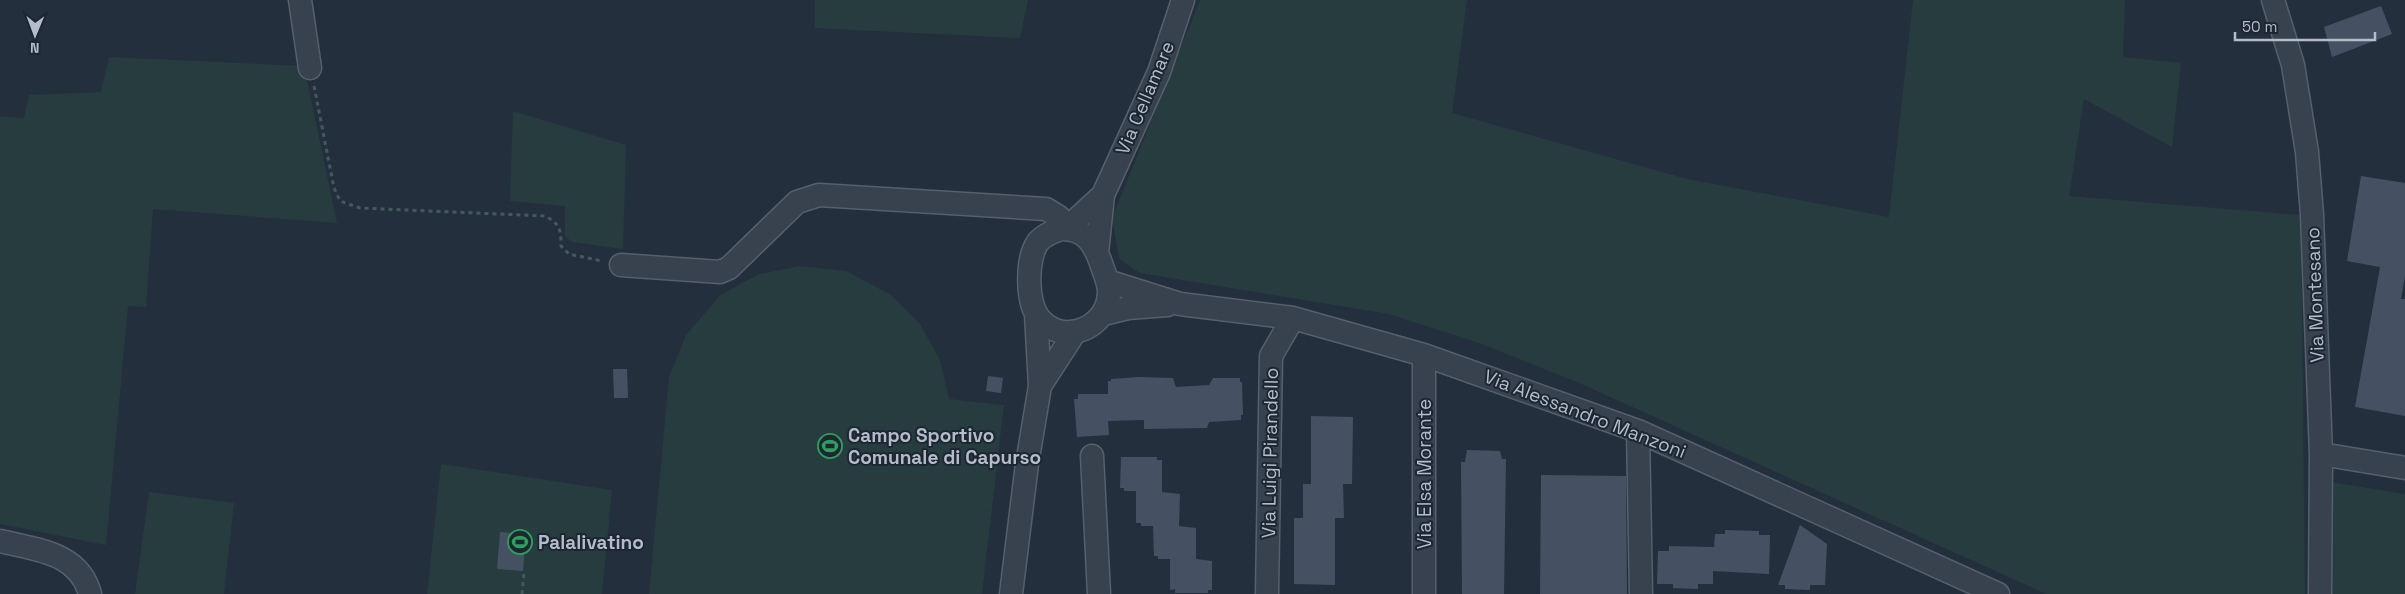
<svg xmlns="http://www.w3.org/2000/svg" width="2405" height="594" font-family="'Space Grotesk',sans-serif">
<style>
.green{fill:#263c3f}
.building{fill:#455162}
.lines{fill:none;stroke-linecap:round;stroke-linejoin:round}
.minor-casing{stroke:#565f6c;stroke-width:25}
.path{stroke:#44595c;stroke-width:3;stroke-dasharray:4 4;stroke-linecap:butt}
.minor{stroke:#38414e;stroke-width:22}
.labels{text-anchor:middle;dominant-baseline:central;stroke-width:4;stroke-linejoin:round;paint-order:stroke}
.street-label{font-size:19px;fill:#b4bcc9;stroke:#1d2633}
.poi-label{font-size:19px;font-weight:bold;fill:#b4bcc9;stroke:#1d2633;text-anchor:start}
</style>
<rect width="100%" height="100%" fill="#242f3e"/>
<path class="green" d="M 815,0 L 1028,0 L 1020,38 L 815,28 Z
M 1200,0 L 1467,0 L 1452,113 L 1687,179 L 1889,217 L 1913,0 L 2125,0 L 2123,57 L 2181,63 L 2172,147 L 2084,99 L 2069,196 L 2301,215 L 2305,594 L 2046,594 L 1577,382 L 1479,343 L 1389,314 L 1140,273 L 1119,259 L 1112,218 Z
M 109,57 L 304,66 L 337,223 L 153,209 L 146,307 L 128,306 L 106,545 L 0,524 L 0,116 L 24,118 L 29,95 L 101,92 Z
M 513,111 L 626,145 L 623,249 L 572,242 L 565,236 L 565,206 L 510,201 Z
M 800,266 L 846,271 L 891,295 L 920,324 L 940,360 L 949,399 L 1004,405 L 982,594 L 649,594 L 669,377 L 686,335 L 720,295 L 759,274 Z
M 441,464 L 612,490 L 602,594 L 427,594 Z
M 2324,481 L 2405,494 L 2405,594 L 2322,594 Z
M 149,492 L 234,503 L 224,594 L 135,594 Z"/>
<path class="building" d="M 2381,6 L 2392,34 L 2332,57 L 2324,27 Z
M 2361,176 L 2405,183 L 2405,276 L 2401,299 L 2405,299 L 2405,416 L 2355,407 L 2380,267 L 2347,261 Z
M 613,369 L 627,369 L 628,398 L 614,398 Z
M 988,376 L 1003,378 L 1001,393 L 986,391 Z
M 1139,377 L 1173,378 L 1176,387 L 1209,385 L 1213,378 L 1240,378 L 1240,382 L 1242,382 L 1243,415 L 1241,415 L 1241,420 L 1209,422 L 1207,428 L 1144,429 L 1144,420 L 1108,421 L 1109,435 L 1077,437 L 1074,399 L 1078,399 L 1078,394 L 1108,394 L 1108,381 L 1111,381 L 1111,379 Z
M 1311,416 L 1353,417 L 1352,484 L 1343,484 L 1344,518 L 1335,518 L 1335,585 L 1294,584 L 1294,518 L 1303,518 L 1303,484 L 1311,484 Z
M 1467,450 L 1500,451 L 1502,459 L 1506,459 L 1504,594 L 1462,594 L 1461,462 L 1465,462 Z
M 1121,457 L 1157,457 L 1157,460 L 1162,460 L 1162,492 L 1180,494 L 1179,526 L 1196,528 L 1196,559 L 1212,561 L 1212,590 L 1208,590 L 1208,593 L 1175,593 L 1175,589 L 1170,590 L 1170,559 L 1158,559 L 1158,556 L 1154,556 L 1153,526 L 1141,526 L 1141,523 L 1136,523 L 1136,491 L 1124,491 L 1124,488 L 1120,488 Z
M 1541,475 L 1626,476 L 1627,594 L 1540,594 Z
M 1800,525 L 1827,544 L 1825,585 L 1810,585 L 1810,590 L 1785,589 L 1785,585 L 1778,585 Z
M 1725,530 L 1759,531 L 1759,535 L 1770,535 L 1769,574 L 1713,571 L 1713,584 L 1698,584 L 1698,589 L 1673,588 L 1673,584 L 1657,584 L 1658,551 L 1669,551 L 1669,546 L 1714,547 L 1715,534 L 1725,534 Z
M 500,532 L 526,534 L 523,571 L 497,569 Z"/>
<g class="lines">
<defs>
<path id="minor" d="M 300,0 L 310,68
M 2273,0 L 2293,65 L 2307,152 L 2312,215 L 2321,454 L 2320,594
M 1061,229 C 1086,228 1095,245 1102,266 C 1105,275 1109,283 1109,292 C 1109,314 1091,331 1070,332 C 1059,333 1047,328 1040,319 C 1026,304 1026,259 1038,242 C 1044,235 1052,232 1061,229 Z
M 1097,253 L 1103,195 L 1159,72 L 1183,0
M 621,265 L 720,272 L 729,268 L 797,202 L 819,195 L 1046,209 L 1059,217 L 1066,229 L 1103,195
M 1107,281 L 1180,304 L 1293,318 L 1424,355 L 1638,431 L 1998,594
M 1103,314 L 1128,308 L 1167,305
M 1040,386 L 1075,332
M 1638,431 L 1641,594
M 2321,454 L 2405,468
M 1092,456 L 1099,594
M 0,541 C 36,550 79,552 90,594
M 1011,594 L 1027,464 L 1040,386 L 1036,315
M 1267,594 L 1271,356 L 1293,318
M 1424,594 L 1424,355"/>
</defs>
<use href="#minor" class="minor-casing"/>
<path class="path" d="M 314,86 L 334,188 L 340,201 L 360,208 L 545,216 C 560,224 561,229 561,246 L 569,254 L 602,261
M 522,594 L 524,573"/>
<use href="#minor" class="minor"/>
</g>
<defs>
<symbol id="stadium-ring" viewBox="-11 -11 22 22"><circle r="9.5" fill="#1d2633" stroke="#2e9e5b" stroke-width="1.5"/><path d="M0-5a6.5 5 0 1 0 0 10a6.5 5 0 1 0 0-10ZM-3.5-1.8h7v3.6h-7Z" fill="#2e9e5b"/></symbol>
</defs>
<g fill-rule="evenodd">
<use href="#stadium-ring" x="816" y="432" width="28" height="28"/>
<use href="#stadium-ring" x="506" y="528" width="28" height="28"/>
</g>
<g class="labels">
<g class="street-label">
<text transform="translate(1145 98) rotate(-67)">Via Cellamare</text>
<text transform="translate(2315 295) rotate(-92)">Via Montesano</text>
<text transform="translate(1585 414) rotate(21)">Via Alessandro Manzoni</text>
<text transform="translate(1270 453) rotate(-89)">Via Luigi Pirandello</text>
<text transform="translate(1424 474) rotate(-90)">Via Elsa Morante</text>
</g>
<g class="poi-label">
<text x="848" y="435">Campo Sportivo<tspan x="848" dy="22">Comunale di Capurso</tspan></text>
<text x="538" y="542">Palalivatino</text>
</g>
</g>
<g transform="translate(35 35) rotate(181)" stroke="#1d2633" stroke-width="4" paint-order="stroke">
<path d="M0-4L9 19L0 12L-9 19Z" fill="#b4bcc9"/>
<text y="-8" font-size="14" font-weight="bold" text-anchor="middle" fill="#b4bcc9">N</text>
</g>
<path d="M2235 32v8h140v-8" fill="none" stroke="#b4bcc9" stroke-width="2.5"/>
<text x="2242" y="32" font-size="15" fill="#b4bcc9" stroke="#1d2633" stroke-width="4" paint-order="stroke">50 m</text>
</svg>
